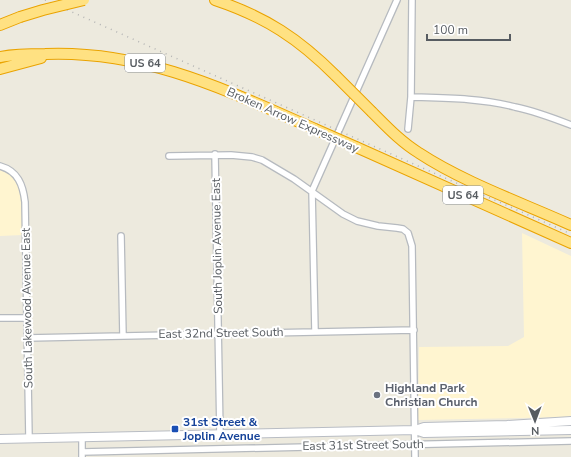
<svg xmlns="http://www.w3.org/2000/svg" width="571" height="457" font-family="'Nunito Sans',sans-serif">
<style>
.commercial{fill:#fff5d0}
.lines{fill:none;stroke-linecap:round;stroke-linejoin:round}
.minor-casing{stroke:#b6babf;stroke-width:8}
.secondary-casing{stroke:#b9bdc4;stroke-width:10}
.motorway-casing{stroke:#eaa300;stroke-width:12}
.minor{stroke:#fff;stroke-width:5.5}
.secondary{stroke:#fff;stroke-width:8}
.motorway{stroke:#ffe182;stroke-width:10}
.rail{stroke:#b3b4b4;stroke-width:1.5;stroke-dasharray:1 5;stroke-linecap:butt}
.motorway-bridge-casing{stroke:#eaa300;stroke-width:12;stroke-linecap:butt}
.motorway-bridge{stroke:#ffe182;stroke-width:10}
.worship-dot{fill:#6b7280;stroke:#fff;stroke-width:1.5}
.transit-dot{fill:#1a4fb4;stroke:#fff;stroke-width:1.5}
.labels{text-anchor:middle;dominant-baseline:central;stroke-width:4;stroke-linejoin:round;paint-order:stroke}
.shield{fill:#fff;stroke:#898d90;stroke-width:1}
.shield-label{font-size:11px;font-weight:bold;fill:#575c61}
.street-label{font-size:12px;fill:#575c61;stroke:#fff}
.worship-label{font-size:12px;font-weight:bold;fill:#5b616d;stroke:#fff;text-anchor:start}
.transit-label{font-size:12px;font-weight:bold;fill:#164399;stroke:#fff;text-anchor:start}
</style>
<rect width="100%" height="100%" fill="#edeade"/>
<path class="commercial" d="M 0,170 L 10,174 L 17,181 L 21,190 L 23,235 L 0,236 Z
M 522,233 L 571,256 L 571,417 L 418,420 L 419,347 L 508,346 L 524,337 Z"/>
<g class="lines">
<defs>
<path id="minor" d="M 411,97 C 446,98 481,98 515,107 C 534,111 553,118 571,125
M 408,129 L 411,97 L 412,0
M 215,154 L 220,434
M 169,156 L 231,155 L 252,157 L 262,160 L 294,179 L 343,214 L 357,221 L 378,226 L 397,228 L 403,229 L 408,233 L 412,246 L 415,457
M 0,166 C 18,171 23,185 25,202 L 29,438
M 121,236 L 123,336
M 0,318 L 27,318
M 315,331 L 312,191 L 397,0
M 27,338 L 414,330
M 82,437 L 82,457
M 82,452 L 571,441"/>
<path id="secondary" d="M 415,430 L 424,433 L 571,430
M 0,439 L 415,430 L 424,427 L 507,425 L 571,421"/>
<path id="motorway" d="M 215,0 C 266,17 299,39 336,76
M 0,25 L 20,17
M 0,57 C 15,54 30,54 45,54 C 145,50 226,90 315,129
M 0,69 L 41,58
M 372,112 C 387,127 401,142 419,153 C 463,182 522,203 571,225
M 356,147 L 571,243"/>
</defs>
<use href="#minor" class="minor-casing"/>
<use href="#secondary" class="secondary-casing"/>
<use href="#motorway" class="motorway-casing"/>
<use href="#minor" class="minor"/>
<use href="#secondary" class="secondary"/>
<use href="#motorway" class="motorway"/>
<path class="rail" d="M 45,0 L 571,234"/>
<defs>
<path id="motorway-bridge" d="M 20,17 L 43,10 L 84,0
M 336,76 L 372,112
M 315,129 L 356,147"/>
</defs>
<use href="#motorway-bridge" class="motorway-bridge-casing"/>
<use href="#motorway-bridge" class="motorway-bridge"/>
</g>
<circle class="worship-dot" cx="377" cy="395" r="4"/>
<rect class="transit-dot" x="171" y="425" width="8" height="8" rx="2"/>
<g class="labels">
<g class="shield">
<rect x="125" y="54" width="40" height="18" rx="3"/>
<rect x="443" y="186" width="40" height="18" rx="3"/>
</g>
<g class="shield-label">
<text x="145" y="63">US 64</text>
<text x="463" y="195">US 64</text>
</g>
<g class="street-label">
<text transform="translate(293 120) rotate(24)">Broken Arrow Expressway</text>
<text transform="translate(217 246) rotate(-91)">South Joplin Avenue East</text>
<text transform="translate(27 308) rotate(-91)">South Lakewood Avenue East</text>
<text transform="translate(221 333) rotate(-1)">East 32nd Street South</text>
<text transform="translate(363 445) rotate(-1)">East 31st Street South</text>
</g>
<g class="worship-label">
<text x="385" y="388">Highland Park<tspan x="385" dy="14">Christian Church</tspan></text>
</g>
<g class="transit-label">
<text x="183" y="422">31st Street &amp;<tspan x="183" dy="14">Joplin Avenue</tspan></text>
</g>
</g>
<g transform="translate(535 421) rotate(179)" stroke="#ffffff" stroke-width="3" paint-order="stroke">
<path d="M0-3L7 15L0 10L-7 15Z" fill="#575c61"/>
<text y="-6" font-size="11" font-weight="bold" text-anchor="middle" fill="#575c61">N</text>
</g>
<path d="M427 34v6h83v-6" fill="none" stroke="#575c61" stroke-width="2"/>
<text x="433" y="34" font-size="12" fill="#575c61" stroke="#ffffff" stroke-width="3" paint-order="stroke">100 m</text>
</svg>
